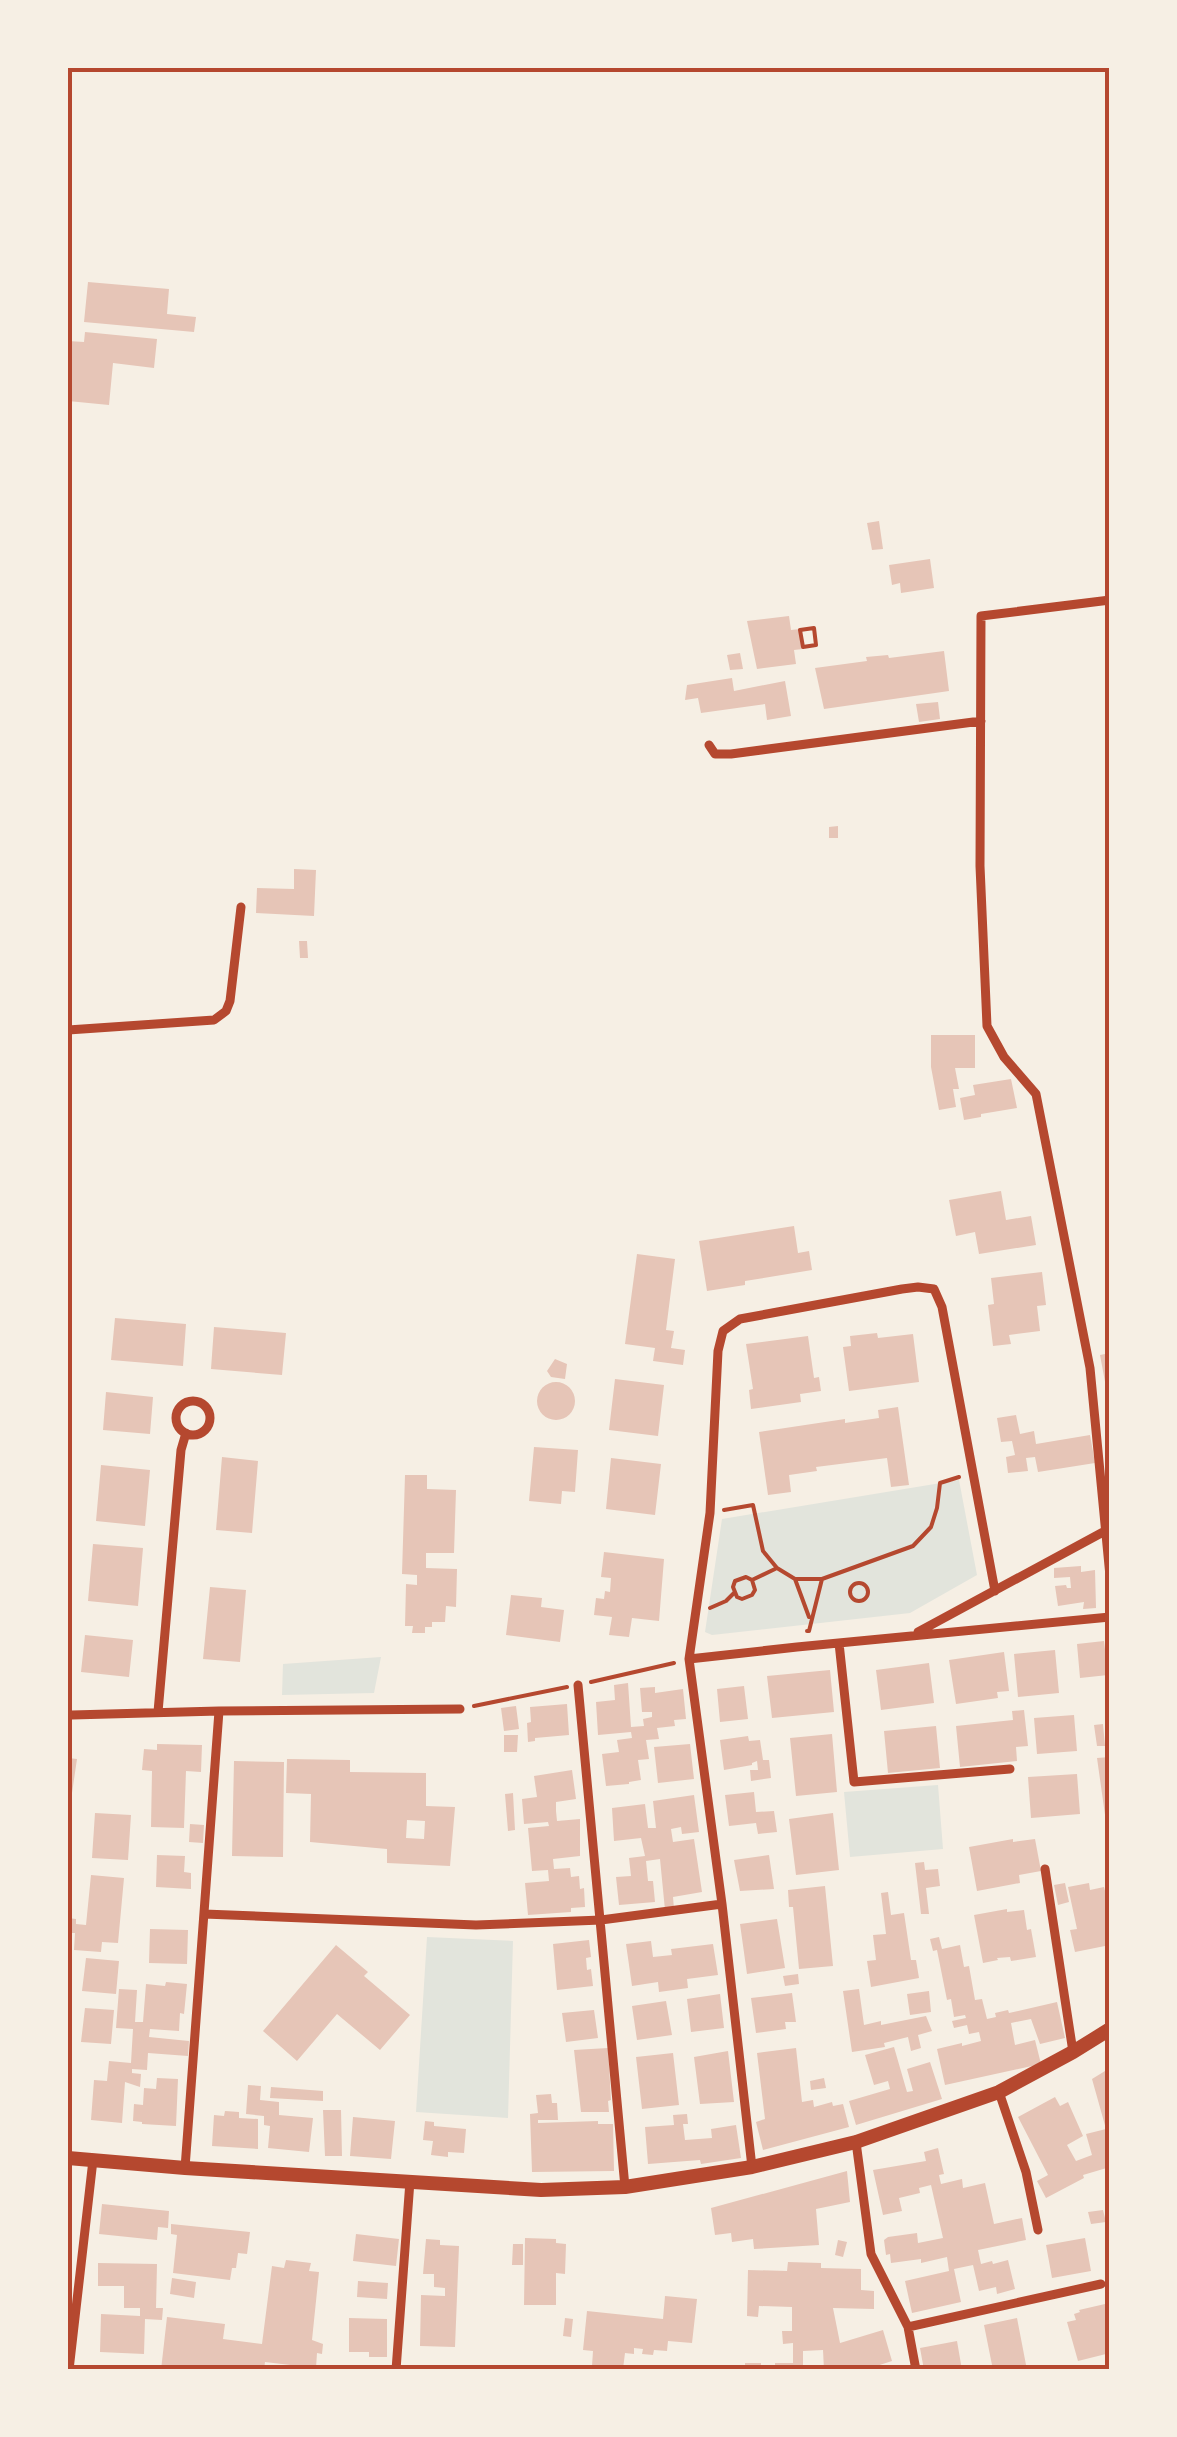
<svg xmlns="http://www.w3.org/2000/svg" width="1177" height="2437" font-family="Mulish,sans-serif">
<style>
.green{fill:#e2e4dc}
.building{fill:#e6c5b7;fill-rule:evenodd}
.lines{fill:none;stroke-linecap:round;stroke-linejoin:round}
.path{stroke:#b5482f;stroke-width:4}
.minor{stroke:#b5482f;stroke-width:9}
.primary{stroke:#b5482f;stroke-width:14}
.neatline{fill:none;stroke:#b5482f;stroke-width:4}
</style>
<rect width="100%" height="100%" fill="#f6efe4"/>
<path class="green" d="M 959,1480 L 977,1575 L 910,1613 L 712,1635 L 705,1632 L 722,1519 Z
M 381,1657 L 374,1693 L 282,1695 L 283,1664 Z
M 938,1785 L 943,1849 L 850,1857 L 844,1792 Z
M 427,1937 L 513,1941 L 508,2118 L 416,2112 Z"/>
<path class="building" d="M 88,282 L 169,289 L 167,314 L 196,317 L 194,332 L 84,322 Z
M 85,332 L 157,339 L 154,368 L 113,363 L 109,405 L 68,401 L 68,341 L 84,342 Z
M 879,521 L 883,549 L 872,550 L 867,523 Z
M 930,559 L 934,588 L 901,593 L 900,583 L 892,585 L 889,565 Z
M 789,616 L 791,630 L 800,629 L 803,649 L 794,650 L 796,664 L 757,669 L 747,621 Z
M 944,651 L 949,691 L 824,709 L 815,668 L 867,661 L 866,657 L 888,655 L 889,658 Z
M 740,653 L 743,669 L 730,670 L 727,655 Z
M 732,678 L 734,691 L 785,681 L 791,716 L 767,720 L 765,704 L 701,713 L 698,698 L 685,700 L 687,685 Z
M 938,702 L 940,719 L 919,722 L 916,704 Z
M 838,826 L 838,838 L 829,838 L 829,827 Z
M 294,869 L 316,870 L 314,916 L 256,913 L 257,888 L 294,889 Z
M 299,941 L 307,941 L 308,958 L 300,958 Z
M 931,1035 L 975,1035 L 975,1068 L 955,1068 L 959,1089 L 953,1089 L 956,1107 L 939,1110 L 931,1067 Z
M 1011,1079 L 1017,1108 L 981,1114 L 981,1117 L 964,1120 L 960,1098 L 975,1095 L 973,1085 Z
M 1001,1191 L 1006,1220 L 1031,1216 L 1036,1245 L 979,1254 L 975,1232 L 956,1236 L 949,1200 Z
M 794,1226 L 798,1253 L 809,1251 L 812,1270 L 745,1281 L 745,1285 L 707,1291 L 699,1241 Z
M 637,1254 L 675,1259 L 666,1330 L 674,1331 L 671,1348 L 685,1350 L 683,1365 L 653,1361 L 655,1348 L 625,1344 Z
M 1042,1272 L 1046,1305 L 1037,1306 L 1040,1331 L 1009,1335 L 1011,1344 L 993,1346 L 988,1305 L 994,1304 L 991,1278 Z
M 115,1318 L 186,1324 L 183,1366 L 111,1360 Z
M 214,1327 L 286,1333 L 282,1375 L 211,1369 Z
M 877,1333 L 878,1338 L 913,1334 L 919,1382 L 849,1391 L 843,1347 L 851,1346 L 850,1336 Z
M 808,1336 L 814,1378 L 819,1377 L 821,1391 L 800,1394 L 801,1402 L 751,1409 L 749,1390 L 753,1389 L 746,1344 Z
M 1110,1353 L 1110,1386 L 1106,1387 L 1100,1355 Z
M 555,1359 L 567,1364 L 565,1379 L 551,1377 L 547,1371 Z
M 615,1379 L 664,1385 L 658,1436 L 609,1430 Z
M537 1401a19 19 0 1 1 38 0a19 19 0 1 1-38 0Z
M 106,1392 L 153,1397 L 150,1434 L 103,1430 Z
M 898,1407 L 909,1485 L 891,1487 L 887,1458 L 816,1467 L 817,1471 L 789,1475 L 791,1492 L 768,1495 L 759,1432 L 845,1419 L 845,1423 L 879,1418 L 878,1410 Z
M 1016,1415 L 1020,1434 L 1034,1431 L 1036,1444 L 1090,1435 L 1095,1463 L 1038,1472 L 1035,1457 L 1026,1458 L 1028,1471 L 1008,1473 L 1006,1457 L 1015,1455 L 1012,1441 L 1001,1442 L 997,1418 Z
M 534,1447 L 578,1450 L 575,1492 L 562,1491 L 561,1504 L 529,1501 Z
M 222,1457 L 258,1461 L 252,1533 L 216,1530 Z
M 611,1458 L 661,1464 L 655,1515 L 606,1509 Z
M 101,1465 L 150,1470 L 145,1526 L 96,1521 Z
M 405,1475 L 427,1475 L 427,1489 L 456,1490 L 454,1553 L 426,1553 L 426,1568 L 457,1569 L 456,1607 L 446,1606 L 445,1622 L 432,1622 L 432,1627 L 425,1627 L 425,1633 L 412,1633 L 413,1626 L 405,1626 L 406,1584 L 417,1585 L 417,1575 L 402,1574 Z
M 93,1544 L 143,1548 L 138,1606 L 88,1601 Z
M 604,1552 L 664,1559 L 659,1621 L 632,1618 L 629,1637 L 609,1635 L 612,1617 L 594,1615 L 596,1598 L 604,1599 L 605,1591 L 610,1592 L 611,1578 L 601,1577 Z
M 1081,1566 L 1081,1572 L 1095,1570 L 1096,1608 L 1083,1609 L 1084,1602 L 1058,1606 L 1055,1586 L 1066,1585 L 1067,1588 L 1071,1588 L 1070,1577 L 1054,1578 L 1054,1568 Z
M 210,1587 L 246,1590 L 240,1662 L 203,1659 Z
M 511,1595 L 542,1598 L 541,1607 L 564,1610 L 560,1642 L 506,1635 Z
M 85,1635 L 133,1640 L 129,1677 L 81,1672 Z
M 1104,1641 L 1108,1675 L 1080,1678 L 1077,1644 Z
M 1055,1650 L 1059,1693 L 1018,1697 L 1014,1654 Z
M 1004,1652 L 1009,1691 L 997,1692 L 998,1698 L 956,1704 L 949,1660 Z
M 929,1663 L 934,1703 L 881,1710 L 876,1670 Z
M 830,1670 L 834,1712 L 772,1718 L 767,1676 Z
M 628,1683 L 631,1727 L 644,1726 L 643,1719 L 652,1717 L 652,1712 L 642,1712 L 640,1688 L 655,1687 L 655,1693 L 683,1689 L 686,1719 L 674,1720 L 675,1726 L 657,1728 L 659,1739 L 646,1740 L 649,1759 L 638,1760 L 641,1780 L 629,1782 L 629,1784 L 606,1786 L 602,1754 L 619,1752 L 617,1740 L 632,1738 L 631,1732 L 598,1735 L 596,1702 L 615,1700 L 614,1685 Z
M 744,1686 L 748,1719 L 720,1722 L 717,1689 Z
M 567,1704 L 569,1735 L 535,1738 L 535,1741 L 528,1742 L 527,1723 L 531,1722 L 530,1707 Z
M 516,1706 L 519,1729 L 504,1731 L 501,1708 Z
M 1024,1710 L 1028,1746 L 1016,1747 L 1017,1761 L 960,1767 L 956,1726 L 1013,1720 L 1012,1711 Z
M 1074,1715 L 1077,1751 L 1037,1754 L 1034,1718 Z
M 1103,1724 L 1105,1746 L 1097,1746 L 1094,1725 Z
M 936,1726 L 940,1768 L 888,1773 L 884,1731 Z
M 832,1734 L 837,1792 L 796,1796 L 790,1738 Z
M 504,1735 L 518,1735 L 517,1752 L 504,1752 Z
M 748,1736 L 749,1741 L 760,1740 L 763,1760 L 769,1760 L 771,1778 L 751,1781 L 750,1770 L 758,1770 L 757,1761 L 752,1763 L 752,1765 L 724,1770 L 720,1740 Z
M 157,1744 L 202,1745 L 201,1772 L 186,1771 L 184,1828 L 151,1827 L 152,1771 L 142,1770 L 144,1749 L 157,1750 Z
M 690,1744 L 694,1779 L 658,1783 L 654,1747 Z
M 1110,1757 L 1110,1829 L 1107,1829 L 1097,1758 Z
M 68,1758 L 77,1759 L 72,1793 L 68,1793 Z
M 287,1759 L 350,1760 L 350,1772 L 426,1773 L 426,1806 L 455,1807 L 450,1866 L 387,1863 L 387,1849 L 310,1842 L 311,1794 L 286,1793 ZM 407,1820 L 425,1821 L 424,1839 L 406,1838 Z
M 234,1761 L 284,1762 L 283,1857 L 232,1856 Z
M 572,1770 L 576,1799 L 556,1802 L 556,1811 L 557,1821 L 580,1819 L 580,1856 L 553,1859 L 554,1869 L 570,1868 L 571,1877 L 579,1876 L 580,1889 L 584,1888 L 585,1907 L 571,1908 L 571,1912 L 528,1915 L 525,1883 L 549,1881 L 548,1870 L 532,1871 L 528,1828 L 549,1826 L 548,1822 L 524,1824 L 522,1799 L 537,1797 L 534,1776 Z
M 1077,1774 L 1080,1814 L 1031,1818 L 1028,1777 Z
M 754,1792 L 756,1812 L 774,1811 L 777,1832 L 758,1834 L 756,1823 L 729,1826 L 725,1795 Z
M 513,1793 L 515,1830 L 508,1831 L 505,1794 Z
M 694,1795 L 699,1832 L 682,1834 L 681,1827 L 671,1829 L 673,1842 L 694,1839 L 702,1892 L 673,1897 L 674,1909 L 665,1910 L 660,1859 L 646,1861 L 648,1881 L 653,1881 L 655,1902 L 619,1905 L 616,1877 L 631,1876 L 629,1858 L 645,1856 L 641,1838 L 614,1841 L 612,1808 L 645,1804 L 648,1828 L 656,1828 L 653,1801 Z
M 95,1813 L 131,1815 L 128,1860 L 92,1858 Z
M 833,1813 L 839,1870 L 796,1875 L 789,1819 Z
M 190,1824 L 204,1825 L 203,1843 L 189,1842 Z
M 1013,1839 L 1013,1842 L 1035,1839 L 1041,1871 L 1019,1875 L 1020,1883 L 977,1891 L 969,1847 Z
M 157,1855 L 185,1856 L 184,1872 L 191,1873 L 191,1889 L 156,1887 Z
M 769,1855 L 774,1889 L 740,1891 L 734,1860 Z
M 924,1862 L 925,1870 L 938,1869 L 940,1886 L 926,1888 L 929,1914 L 921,1914 L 915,1863 Z
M 91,1875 L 124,1878 L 118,1943 L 102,1942 L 101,1952 L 74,1950 L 75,1933 L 68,1933 L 68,1918 L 76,1919 L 76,1924 L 86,1925 Z
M 1065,1883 L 1069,1902 L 1058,1905 L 1054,1885 Z
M 1089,1883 L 1090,1890 L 1104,1887 L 1110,1910 L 1110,1945 L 1075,1952 L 1070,1930 L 1077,1929 L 1068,1887 Z
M 825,1886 L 833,1966 L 799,1969 L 793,1907 L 789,1907 L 788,1890 Z
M 888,1892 L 891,1915 L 904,1913 L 911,1960 L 916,1960 L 919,1978 L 871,1987 L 867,1961 L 876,1960 L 873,1935 L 886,1934 L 881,1893 Z
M 1007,1909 L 1007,1912 L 1024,1910 L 1027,1930 L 1031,1929 L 1036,1957 L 1011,1961 L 1010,1957 L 997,1958 L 998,1960 L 983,1963 L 974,1915 Z
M 777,1919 L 785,1968 L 747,1974 L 740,1924 Z
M 150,1929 L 188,1930 L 187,1964 L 149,1963 Z
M 939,1937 L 942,1949 L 960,1945 L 964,1967 L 969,1966 L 975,2000 L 982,1999 L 987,2019 L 996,2017 L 995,2013 L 1008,2010 L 1009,2013 L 1057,2002 L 1065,2038 L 1040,2044 L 1031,2019 L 1011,2023 L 1015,2045 L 1035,2040 L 1041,2064 L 945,2085 L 937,2049 L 962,2043 L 962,2046 L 981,2041 L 979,2032 L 969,2034 L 967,2025 L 954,2028 L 952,2021 L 966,2018 L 965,2015 L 954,2017 L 951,1999 L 947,2000 L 937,1950 L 933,1951 L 930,1939 Z
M 589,1940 L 591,1957 L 586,1958 L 587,1970 L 591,1969 L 593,1986 L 557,1990 L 553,1944 Z
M 651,1941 L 653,1957 L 672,1955 L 671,1949 L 713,1944 L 718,1975 L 687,1979 L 688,1988 L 659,1992 L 658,1982 L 632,1986 L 626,1944 Z
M 336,1945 L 368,1972 L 364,1976 L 410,2015 L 380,2050 L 337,2014 L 297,2061 L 263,2031 Z
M 86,1958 L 119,1961 L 116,1994 L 82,1991 Z
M 798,1974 L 799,1984 L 785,1986 L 783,1976 Z
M 166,1982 L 187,1984 L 184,2014 L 180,2013 L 179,2031 L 150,2029 L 149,2037 L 189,2041 L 188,2056 L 148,2053 L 147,2070 L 132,2069 L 132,2073 L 141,2074 L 140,2087 L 125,2082 L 122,2123 L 91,2120 L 94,2080 L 107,2081 L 109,2061 L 131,2063 L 133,2029 L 116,2028 L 119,1989 L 137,1990 L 135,2022 L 143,2022 L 146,1984 L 165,1986 Z
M 859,1989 L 864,2025 L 881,2021 L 881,2025 L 926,2016 L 932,2031 L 918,2035 L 921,2048 L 911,2051 L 908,2037 L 884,2043 L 885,2047 L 852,2052 L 843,1991 Z
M 929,1991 L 931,2012 L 910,2015 L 907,1994 Z
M 792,1993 L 796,2022 L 785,2022 L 786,2029 L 756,2033 L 751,1998 Z
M 720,1994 L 724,2028 L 691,2032 L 687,1999 Z
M 666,2001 L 672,2035 L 637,2040 L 632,2006 Z
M 85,2008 L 114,2010 L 111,2044 L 81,2042 Z
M 594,2010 L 598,2038 L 566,2042 L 562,2013 Z
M 894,2047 L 907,2092 L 913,2091 L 907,2069 L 930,2062 L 942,2099 L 856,2125 L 849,2101 L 890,2089 L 888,2081 L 874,2085 L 865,2055 Z
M 608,2048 L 611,2100 L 608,2101 L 609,2112 L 581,2112 L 574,2050 Z
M 796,2048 L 802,2102 L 813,2100 L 814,2107 L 832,2102 L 833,2106 L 843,2104 L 849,2127 L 763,2150 L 756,2122 L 765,2119 L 757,2053 Z
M 728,2051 L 734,2102 L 700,2104 L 694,2057 Z
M 673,2053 L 679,2105 L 642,2109 L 636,2057 Z
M 1105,2071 L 1110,2085 L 1110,2167 L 1083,2175 L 1084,2178 L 1046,2198 L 1037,2181 L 1048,2175 L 1018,2117 L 1055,2097 L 1060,2106 L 1068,2102 L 1083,2136 L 1067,2145 L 1076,2161 L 1092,2155 L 1086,2134 L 1106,2129 L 1092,2079 Z
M 157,2078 L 178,2079 L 176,2126 L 142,2124 L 142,2122 L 133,2121 L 134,2104 L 143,2105 L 144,2088 L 156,2089 Z
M 824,2078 L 826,2088 L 811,2090 L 810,2081 Z
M 248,2085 L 261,2086 L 260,2100 L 279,2102 L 279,2115 L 313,2118 L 309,2152 L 268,2148 L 270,2126 L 264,2125 L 264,2116 L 246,2114 Z
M 271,2087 L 323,2091 L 323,2101 L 270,2098 Z
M 551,2094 L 552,2103 L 557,2103 L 558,2120 L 538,2120 L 538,2123 L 598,2121 L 598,2124 L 613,2124 L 614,2171 L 532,2172 L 530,2114 L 538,2113 L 536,2095 Z
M 323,2110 L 341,2110 L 342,2156 L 325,2156 Z
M 225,2111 L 239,2112 L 239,2118 L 258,2119 L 258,2149 L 212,2146 L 214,2115 L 224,2116 Z
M 687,2114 L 688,2124 L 683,2124 L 685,2140 L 712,2138 L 711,2129 L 736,2125 L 741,2158 L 701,2164 L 700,2160 L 648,2164 L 645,2127 L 674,2125 L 673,2115 Z
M 353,2117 L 395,2121 L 391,2159 L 350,2156 Z
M 425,2121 L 434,2122 L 434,2126 L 466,2129 L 464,2153 L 448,2152 L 448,2157 L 431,2155 L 433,2141 L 423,2140 Z
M 938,2148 L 944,2174 L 939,2175 L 941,2184 L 962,2179 L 963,2188 L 985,2183 L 994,2224 L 1022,2218 L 1026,2240 L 978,2250 L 981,2264 L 992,2261 L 993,2264 L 1008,2260 L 1015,2289 L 997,2294 L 996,2287 L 979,2291 L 973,2265 L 954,2269 L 961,2302 L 912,2313 L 905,2281 L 949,2271 L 947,2257 L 921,2263 L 921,2259 L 891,2263 L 890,2254 L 886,2255 L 884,2240 L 888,2237 L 917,2233 L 918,2243 L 943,2238 L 931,2185 L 919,2188 L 920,2193 L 899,2198 L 902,2211 L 883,2215 L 873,2170 L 926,2161 L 924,2152 Z
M 847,2171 L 850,2202 L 816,2209 L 819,2245 L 754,2249 L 753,2239 L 732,2242 L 731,2233 L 715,2235 L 711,2208 Z
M 102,2204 L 169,2211 L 168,2228 L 158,2227 L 157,2240 L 99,2234 Z
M 1103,2210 L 1106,2222 L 1091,2224 L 1088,2212 Z
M 171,2224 L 250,2232 L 247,2254 L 238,2253 L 236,2268 L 232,2268 L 230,2280 L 173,2273 L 177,2235 L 171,2234 Z
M 356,2234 L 399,2239 L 396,2266 L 353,2261 Z
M 525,2238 L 556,2239 L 556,2243 L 566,2244 L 565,2274 L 556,2273 L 556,2305 L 524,2305 Z
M 1085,2238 L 1091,2271 L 1052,2278 L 1046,2245 Z
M 426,2239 L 440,2240 L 440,2245 L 459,2246 L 455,2347 L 420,2346 L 421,2295 L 445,2296 L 445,2288 L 434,2287 L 434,2274 L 423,2274 Z
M 838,2240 L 847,2242 L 843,2257 L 835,2255 Z
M 513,2244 L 523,2244 L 523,2265 L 512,2265 Z
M 286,2260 L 311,2263 L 309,2271 L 319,2272 L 312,2340 L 323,2344 L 322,2354 L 317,2353 L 316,2368 L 265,2362 L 264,2370 L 161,2370 L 167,2317 L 225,2324 L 223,2339 L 262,2344 L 272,2266 L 284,2268 Z
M 788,2262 L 821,2263 L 821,2268 L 861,2269 L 861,2290 L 874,2291 L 874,2309 L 833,2308 L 840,2343 L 883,2330 L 892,2361 L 864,2370 L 824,2370 L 823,2350 L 803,2351 L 803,2370 L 775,2370 L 775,2363 L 793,2363 L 793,2343 L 783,2344 L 782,2331 L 792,2331 L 792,2307 L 759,2306 L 758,2317 L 747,2316 L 748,2270 L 787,2271 Z
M 98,2263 L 157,2264 L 156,2308 L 163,2308 L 162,2320 L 145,2319 L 144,2354 L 100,2352 L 101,2314 L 140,2316 L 140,2308 L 124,2308 L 124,2286 L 98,2286 Z
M 172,2278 L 196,2282 L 194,2298 L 170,2294 Z
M 358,2281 L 388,2283 L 387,2299 L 357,2297 Z
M 665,2296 L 697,2299 L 692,2343 L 668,2341 L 667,2351 L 654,2350 L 653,2355 L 642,2354 L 643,2349 L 634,2348 L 634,2354 L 625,2353 L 623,2369 L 592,2366 L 593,2351 L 583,2350 L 587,2311 L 663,2319 Z
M 1105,2304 L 1106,2307 L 1110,2306 L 1110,2353 L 1078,2361 L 1067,2322 L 1076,2320 L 1074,2314 L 1080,2312 L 1079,2310 Z
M 349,2318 L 387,2319 L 387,2357 L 369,2357 L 369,2352 L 349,2352 Z
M 565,2318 L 573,2319 L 571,2337 L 563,2336 Z
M 1017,2318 L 1027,2370 L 993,2370 L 984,2325 Z
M 957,2341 L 962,2370 L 924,2370 L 920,2348 Z
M 745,2363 L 761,2363 L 761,2370 L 745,2370 Z"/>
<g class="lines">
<path class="path" d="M 814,628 L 816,645 L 803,647 L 800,630 Z
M 724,1510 L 753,1505 L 763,1551 L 777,1568 L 795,1579 L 822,1579 L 913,1546 L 931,1527 L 937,1508 L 940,1483 L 959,1477
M 795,1579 L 809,1617
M 752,1580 L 755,1590 L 752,1595 L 742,1599 L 737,1597 L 733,1587 L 735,1581 L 746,1577 L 752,1580 L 775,1569
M850 1592a9 9 0 1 1 18 0a9 9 0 1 1-18 0Z
M 710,1608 L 726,1601 L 734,1593
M 807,1631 L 809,1631 L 822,1579
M 591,1682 L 674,1663
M 474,1706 L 567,1687"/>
<path class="minor" d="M 1110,600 L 981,616 L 980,866 L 987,1026 L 1004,1057 L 1036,1094 L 1090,1368 L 1110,1576
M 709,745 L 715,754 L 731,754 L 981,721
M 68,1030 L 214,1020 L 226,1011 L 230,1001 L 241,907
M176 1418a17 17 0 1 1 34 0a17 17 0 1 1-34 0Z
M 918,1632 L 1105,1531
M 839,1643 L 854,1782 L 1010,1769
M 689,1659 L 797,1647 L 1110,1617
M 578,1685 L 625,2187
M 158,1712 L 181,1450 L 186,1433
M 72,1715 L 219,1711
M 1045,1869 L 1073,2052
M 204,1914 L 476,1925 L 601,1920 L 722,1904
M 999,2092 L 1026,2172 L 1038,2230
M 856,2142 L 871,2254 L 908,2327 L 1101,2284
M 752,2167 L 722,1904 L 689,1659 L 710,1513 L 718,1351 L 723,1331 L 740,1319 L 902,1289 L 918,1287 L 934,1289 L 942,1307 L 995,1591
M 185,2168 L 219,1711 L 460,1709
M 908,2327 L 916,2370
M 69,2370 L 93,2160
M 396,2370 L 410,2181"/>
<path class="primary" d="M 68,2158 L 185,2168 L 541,2190 L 625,2187 L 752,2167 L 856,2142 L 999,2092 L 1073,2052 L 1110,2029"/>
</g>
<rect width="1177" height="2437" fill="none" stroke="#f6efe4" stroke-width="140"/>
<rect x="70" y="70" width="1037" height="2297" class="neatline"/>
</svg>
